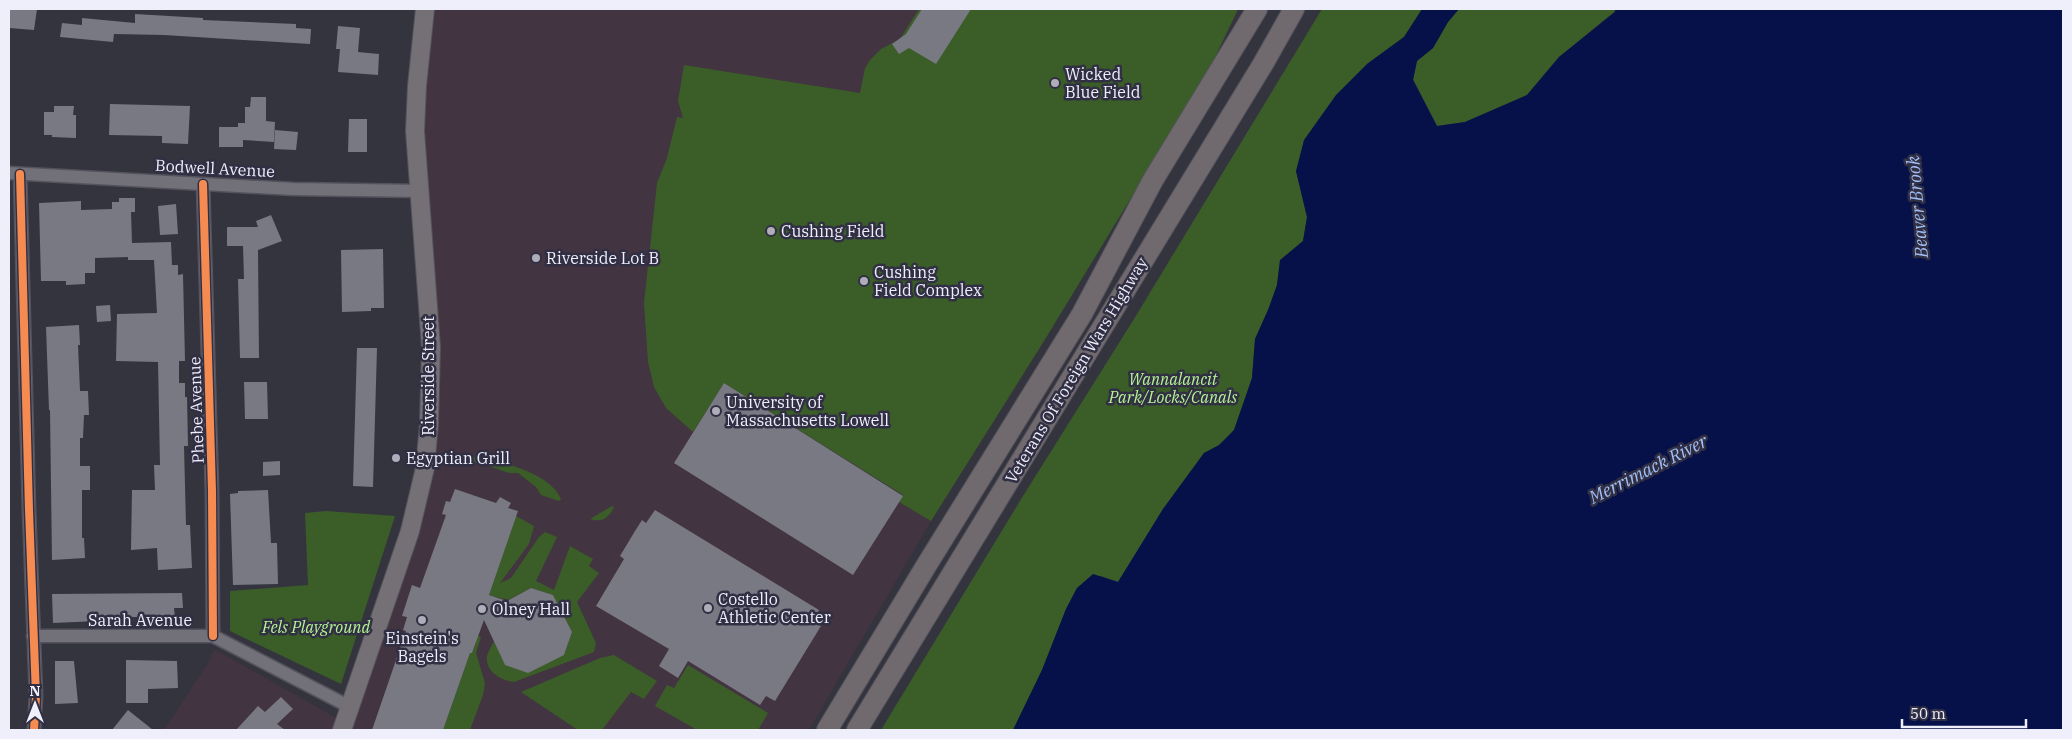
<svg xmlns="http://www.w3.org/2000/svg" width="2072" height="739" font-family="'IBM Plex Serif',serif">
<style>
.education{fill:#423440}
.green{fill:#3b5e28}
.water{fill:#051148}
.building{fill:#797983}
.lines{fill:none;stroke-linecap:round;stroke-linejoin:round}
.street-casing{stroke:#54535d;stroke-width:15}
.secondary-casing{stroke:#54535d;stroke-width:20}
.primary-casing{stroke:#54535d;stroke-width:22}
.street{stroke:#72717a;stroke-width:12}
.secondary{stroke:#747075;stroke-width:18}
.primary{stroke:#706a6e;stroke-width:20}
.cycleway-casing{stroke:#312f43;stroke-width:11}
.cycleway{stroke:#f68b52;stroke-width:8}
.poi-dot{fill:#aeadb9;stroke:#312f43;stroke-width:2}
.labels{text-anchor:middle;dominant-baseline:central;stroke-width:5;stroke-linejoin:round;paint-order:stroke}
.poi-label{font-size:16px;fill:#efeefb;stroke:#312f43;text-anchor:start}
.street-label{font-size:16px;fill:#efeefb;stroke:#312f43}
.park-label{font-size:16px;font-style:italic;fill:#b4f493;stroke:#312f43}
.water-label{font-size:18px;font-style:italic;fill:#a1bef6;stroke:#312f43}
</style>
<rect width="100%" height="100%" fill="#34343f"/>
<path class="education" d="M 430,9 L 1238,9 L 1235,18 L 1182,111 L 1044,341 L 931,521 L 809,730 L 164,730 L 208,663 L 214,649 L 349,725 L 428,475 L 419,147 Z"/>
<path class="green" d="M 919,9 L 1238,9 L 1210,68 L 1044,341 L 931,521 L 899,502 L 903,495 L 724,383 L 693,432 L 666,408 L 654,387 L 648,362 L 644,303 L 657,183 L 667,158 L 677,117 L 683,118 L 678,101 L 684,65 L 860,93 L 865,68 L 870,60 L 881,49 L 900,39 Z
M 1322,9 L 1422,9 L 1404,37 L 1367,64 L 1296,171 L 1307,217 L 1303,241 L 1280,261 L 1277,285 L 1268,310 L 1255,339 L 1252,378 L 1234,430 L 1219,446 L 1204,453 L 1163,509 L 1118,582 L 1101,576 L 1077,588 L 1066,609 L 1042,670 L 1013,730 L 881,730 L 1023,496 L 1134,319 Z
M 1459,9 L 1615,9 L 1615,11 L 1559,57 L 1527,95 L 1465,122 L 1437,126 L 1413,79 L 1417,61 L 1433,48 L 1448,22 Z
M 444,453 C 476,456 547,466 561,499 L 559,501 L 541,495 L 536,487 L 518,473 L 509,473 L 486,465 L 442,456 L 441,453 Z
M 612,506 L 614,507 C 609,518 602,523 590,519 Z
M 326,511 L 395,516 L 341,684 L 230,631 L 230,591 L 308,585 L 305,513 Z
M 516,516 L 534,526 L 529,544 L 500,583 L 511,578 L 539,537 L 545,532 L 557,537 L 536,581 L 554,590 L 570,546 L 593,559 L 589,566 L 599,573 L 577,602 L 596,643 L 594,652 L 514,682 C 501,680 485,672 487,656 C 488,651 492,646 494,641 L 505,665 L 564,655 L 572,632 L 553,595 L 531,588 L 508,600 L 489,595 Z
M 475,635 L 481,637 L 476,653 L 485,683 L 483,695 L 470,730 L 443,730 L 470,653 L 472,653 L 476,643 Z
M 614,655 L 657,681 L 644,699 L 631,692 L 602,730 L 578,730 L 521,692 L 600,658 Z
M 688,665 L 768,713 L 758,730 L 697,730 L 655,706 L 667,685 L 674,688 Z"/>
<path class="water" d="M 1422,9 L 1459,9 L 1448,22 L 1433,48 L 1417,61 L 1413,80 L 1437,126 L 1465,122 L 1527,95 L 1559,57 L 1615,12 L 1615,9 L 2063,9 L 2063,730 L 1013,730 L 1042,670 L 1066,609 L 1077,588 L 1093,574 L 1118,582 L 1163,509 L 1204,453 L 1219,445 L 1234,430 L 1252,378 L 1255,339 L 1268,310 L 1277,285 L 1280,260 L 1303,241 L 1307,217 L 1296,171 L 1304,140 L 1336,95 L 1367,64 L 1404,37 Z"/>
<path class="building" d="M 9,9 L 37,9 L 34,30 L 9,28 Z
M 922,9 L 971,9 L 936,64 L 909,48 L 899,54 L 892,44 L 906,34 Z
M 135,14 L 203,18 L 203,20 L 296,24 L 296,28 L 311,29 L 310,44 L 164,35 L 114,34 L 113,42 L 60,37 L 62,23 L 82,25 L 82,18 L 135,23 Z
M 338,26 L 360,28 L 358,52 L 379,54 L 378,75 L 338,72 L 340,49 L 336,49 Z
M 251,97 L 266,97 L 266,121 L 275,122 L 274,142 L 243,140 L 243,147 L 219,147 L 219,127 L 238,127 L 238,123 L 245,123 L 245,107 L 250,107 Z
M 110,104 L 190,106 L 188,144 L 162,143 L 162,136 L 109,135 Z
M 54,106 L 74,106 L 73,115 L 76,115 L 76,138 L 52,137 L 52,135 L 44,135 L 44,112 L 54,112 Z
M 349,119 L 367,119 L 367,152 L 348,152 Z
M 275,130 L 298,132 L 296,150 L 274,149 Z
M 119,198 L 135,198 L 135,212 L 131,212 L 132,243 L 171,242 L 172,265 L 178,265 L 178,275 L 183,274 L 185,361 L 179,361 L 179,383 L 185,383 L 185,397 L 187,397 L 188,446 L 184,446 L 186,525 L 190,525 L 192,568 L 158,570 L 157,548 L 131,550 L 132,490 L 155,490 L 154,465 L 160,465 L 158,362 L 116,361 L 117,314 L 157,313 L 154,260 L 128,260 L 128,257 L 95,258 L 95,273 L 85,273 L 85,284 L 66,285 L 66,281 L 41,281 L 39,203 L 81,201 L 81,210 L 112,209 L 112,202 L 119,202 Z
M 176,204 L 178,234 L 160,235 L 158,206 Z
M 271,215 L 282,241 L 258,250 L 259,358 L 240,358 L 238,279 L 244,279 L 243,246 L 227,246 L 227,227 L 258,227 L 256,221 Z
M 383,249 L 384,308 L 371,308 L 371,311 L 342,312 L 341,250 Z
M 110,305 L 111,321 L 97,322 L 96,306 Z
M 79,325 L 80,345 L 78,345 L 80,391 L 88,391 L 89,415 L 84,415 L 83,438 L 80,438 L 80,466 L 90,466 L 90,490 L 82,490 L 82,538 L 84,538 L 85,558 L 52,560 L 50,410 L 49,410 L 46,327 Z
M 357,348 L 377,348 L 373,487 L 353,486 Z
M 244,382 L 267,382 L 268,419 L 245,419 Z
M 724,383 L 903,496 L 853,575 L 674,463 Z
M 280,461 L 280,475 L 263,476 L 263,462 Z
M 455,489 L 496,503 L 500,497 L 511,503 L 508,508 L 518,511 L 489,595 L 507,601 L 531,588 L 553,595 L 572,632 L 564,655 L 528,673 L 505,665 L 484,620 L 472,653 L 470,653 L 443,730 L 372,730 L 406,631 L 403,630 L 407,617 L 402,616 L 412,585 L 420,588 L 446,515 L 442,514 L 446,501 L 450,502 Z
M 268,490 L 271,543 L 277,543 L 278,584 L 233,585 L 230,494 L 238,493 L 238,491 Z
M 655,510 L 819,610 L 814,622 L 821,626 L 775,701 L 766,696 L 760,705 L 688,661 L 678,678 L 659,666 L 669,649 L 596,606 L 624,559 L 620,556 L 635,531 L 642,520 L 646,523 Z
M 182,593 L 183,608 L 174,608 L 175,617 L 121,617 L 121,620 L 53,623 L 52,594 Z
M 126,660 L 177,661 L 178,688 L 148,689 L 148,703 L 126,703 Z
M 55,661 L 74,661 L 78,703 L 55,704 Z
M 281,697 L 293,709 L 277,724 L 285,730 L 236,730 L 258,706 L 265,712 Z
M 128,710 L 153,730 L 112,730 Z"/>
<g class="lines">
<defs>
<path id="street" d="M 9,173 L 293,189 L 420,191
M 20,174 L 29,510 L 36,696 L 34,730
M 203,184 L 212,491 L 213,636
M 33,636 L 213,636 L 350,707"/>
<path id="secondary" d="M 342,730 L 410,531 L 425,468 L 429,424 L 431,347 L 415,131 L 417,86 L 425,9"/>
<path id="primary" d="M 827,730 L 926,566 L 1082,314 L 1153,180 L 1257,9
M 857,730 L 1263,64 L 1294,9"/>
</defs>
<use href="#street" class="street-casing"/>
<use href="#secondary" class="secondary-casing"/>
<use href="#primary" class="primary-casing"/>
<use href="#street" class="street"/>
<use href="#secondary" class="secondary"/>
<use href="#primary" class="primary"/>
<defs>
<path id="cycleway" d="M 20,174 L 29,510 L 36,696 L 34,730
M 203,184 L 212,491 L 213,636"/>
</defs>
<use href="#cycleway" class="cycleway-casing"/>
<use href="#cycleway" class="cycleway"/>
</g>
<g class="poi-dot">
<circle cx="1055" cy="83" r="5"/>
<circle cx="771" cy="231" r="5"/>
<circle cx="536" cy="258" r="5"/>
<circle cx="864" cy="281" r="5"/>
<circle cx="716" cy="411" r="5"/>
<circle cx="396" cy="458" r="5"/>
<circle cx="708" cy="608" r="5"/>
<circle cx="482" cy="609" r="5"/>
<circle cx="422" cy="620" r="5"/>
</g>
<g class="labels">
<g class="poi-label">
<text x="1065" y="74">Wicked<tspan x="1065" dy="18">Blue Field</tspan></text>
<text x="781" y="231">Cushing Field</text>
<text x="546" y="258">Riverside Lot B</text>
<text x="874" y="272">Cushing<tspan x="874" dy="18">Field Complex</tspan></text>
<text x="726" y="402">University of<tspan x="726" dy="18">Massachusetts Lowell</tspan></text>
<text x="406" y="458">Egyptian Grill</text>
<text x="718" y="599">Costello<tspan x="718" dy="18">Athletic Center</tspan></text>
<text x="492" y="609">Olney Hall</text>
<text x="422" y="638" text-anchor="middle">Einstein's<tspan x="422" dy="18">Bagels</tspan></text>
</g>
<g class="street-label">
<text transform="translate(215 168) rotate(3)">Bodwell Avenue</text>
<text transform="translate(1076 370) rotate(-59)">Veterans Of Foreign Wars Highway</text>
<text transform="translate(428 376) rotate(-90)">Riverside Street</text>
<text transform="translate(196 410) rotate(-92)">Phebe Avenue</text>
<text x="140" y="620">Sarah Avenue</text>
</g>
<g class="park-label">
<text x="1173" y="379">Wannalancit<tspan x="1173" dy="18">Park/Locks/Canals</tspan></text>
<text x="316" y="627">Fels Playground</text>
</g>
<g class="water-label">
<text transform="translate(1917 207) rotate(-95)">Beaver Brook</text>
<text transform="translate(1648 469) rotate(-27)">Merrimack River</text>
</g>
</g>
<rect width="2072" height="739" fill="none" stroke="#efeefb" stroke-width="20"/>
<g transform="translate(35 704)" stroke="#312f43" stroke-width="4" paint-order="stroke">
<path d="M0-4L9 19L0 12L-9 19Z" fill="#efeefb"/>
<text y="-8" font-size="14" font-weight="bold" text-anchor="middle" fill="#efeefb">N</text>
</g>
<path d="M1902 719v8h124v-8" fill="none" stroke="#efeefb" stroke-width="2.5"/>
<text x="1910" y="719" font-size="15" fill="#efeefb" stroke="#312f43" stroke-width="4" paint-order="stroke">50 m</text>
</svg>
